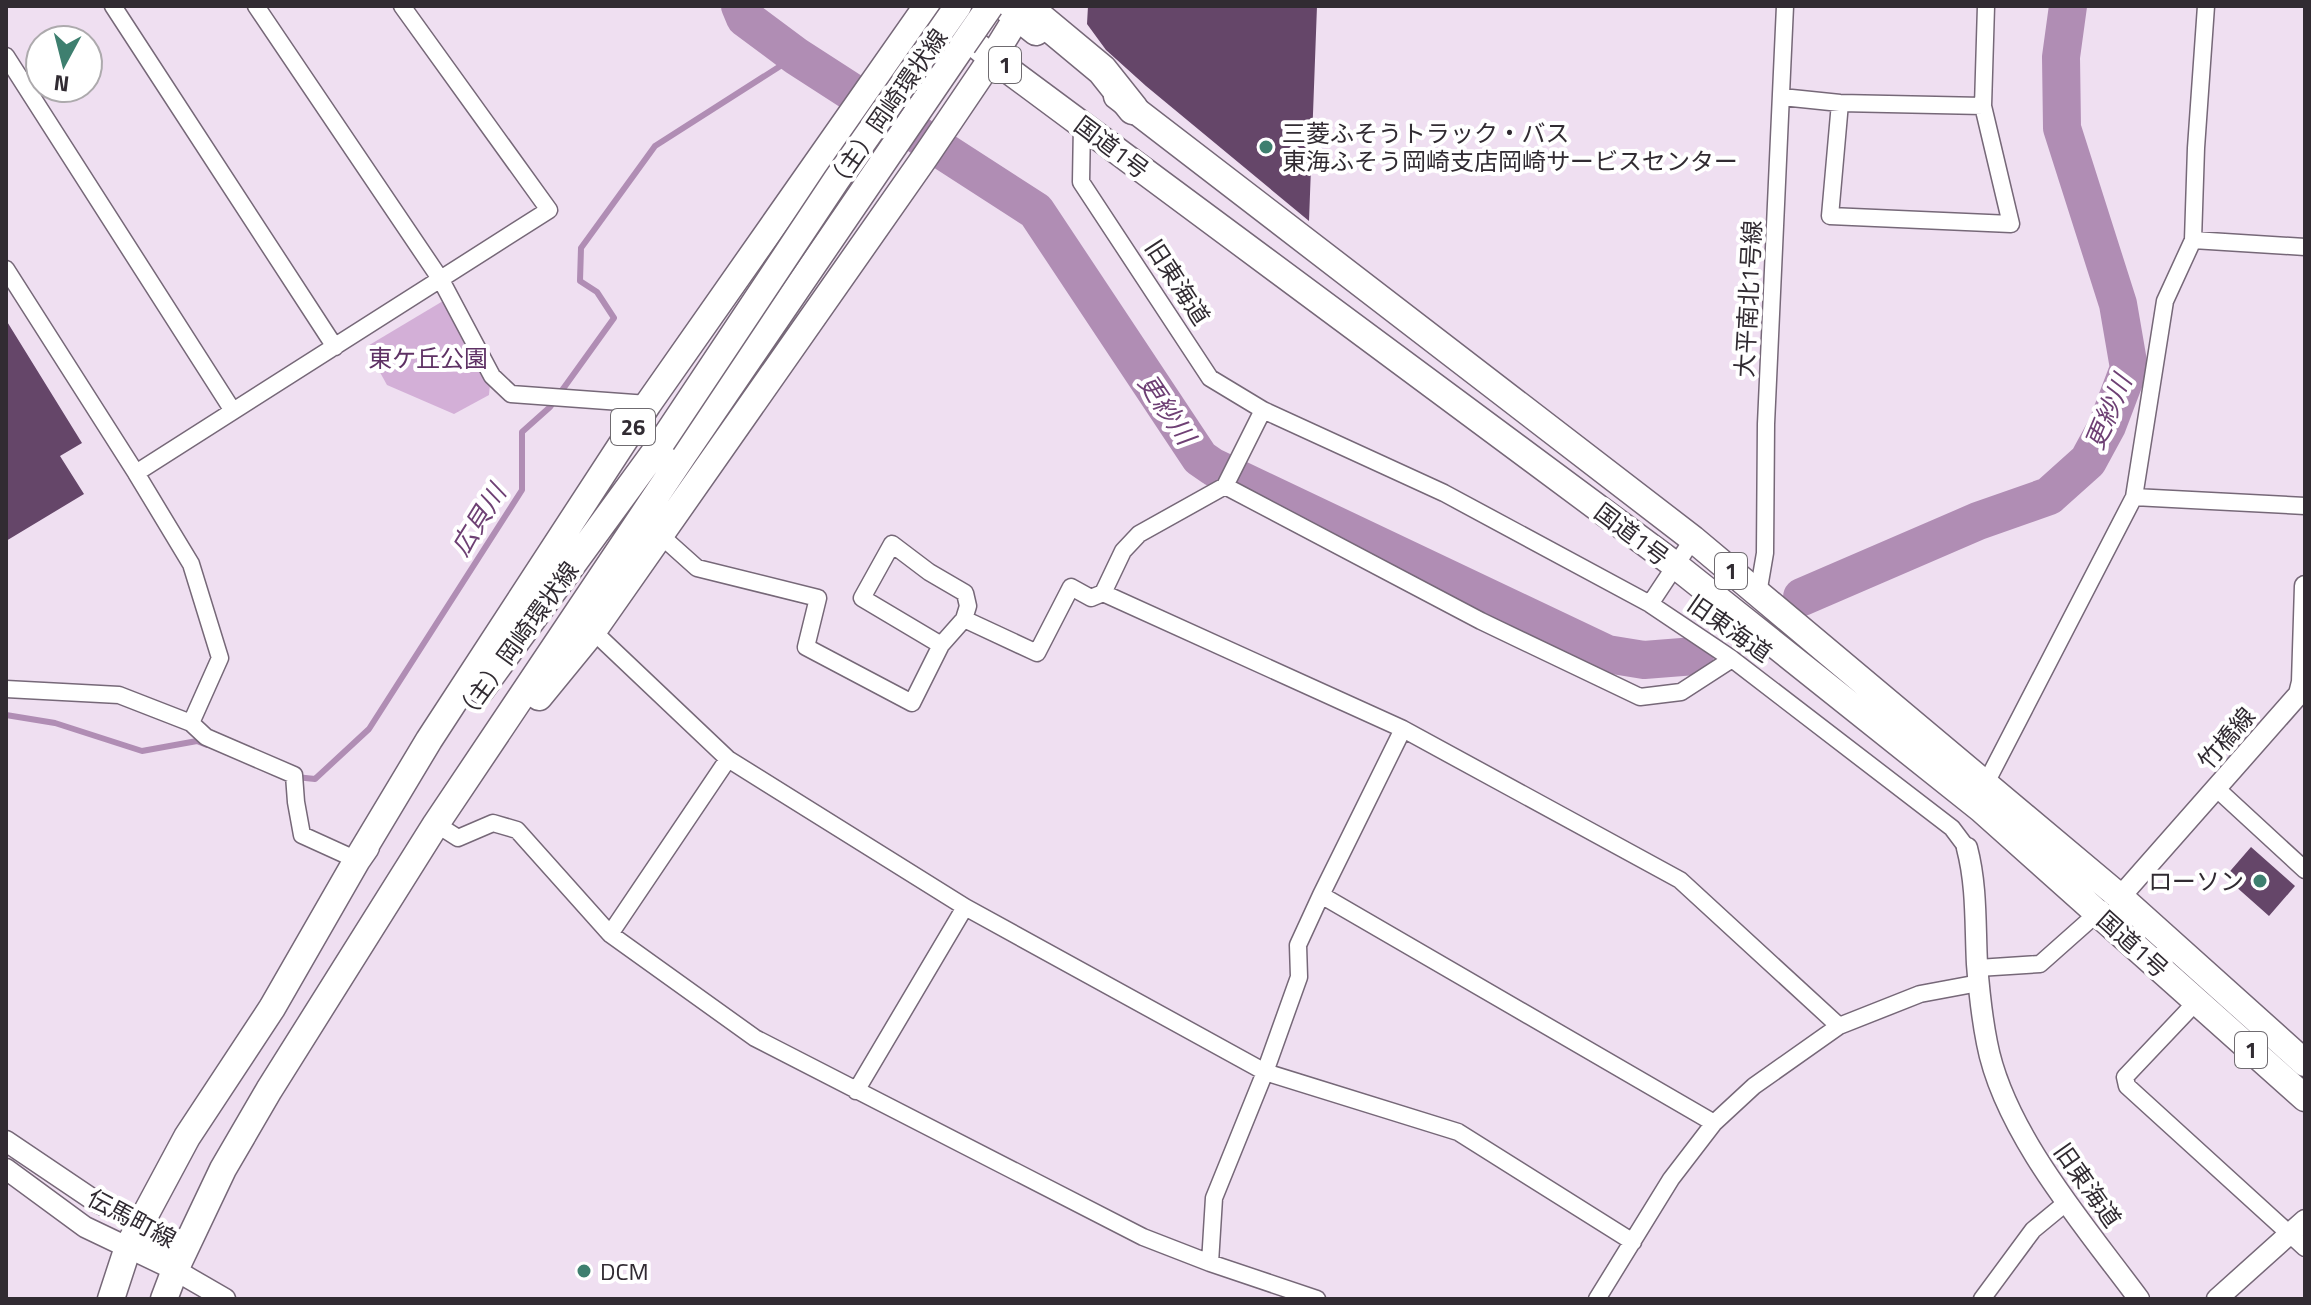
<svg xmlns="http://www.w3.org/2000/svg" width="2311" height="1305" font-family="'Titillium Web','Noto Sans JP',sans-serif">
<style>
.green{fill:#d3afd7}
.lines{fill:none;stroke-linecap:round;stroke-linejoin:round}
.stream{stroke:#b08db4;stroke-width:6}
.river{stroke:#b08db4;stroke-width:38}
.building{fill:#654669}
.minor-casing{stroke:#766878;stroke-width:19}
.tertiary-casing{stroke:#766878;stroke-width:23}
.primary-casing{stroke:#766878;stroke-width:29}
.trunk-casing{stroke:#766878;stroke-width:29}
.motorway-casing{stroke:#766878;stroke-width:33}
.minor{stroke:#fff;stroke-width:16}
.tertiary{stroke:#fff;stroke-width:20}
.primary{stroke:#fff;stroke-width:26}
.trunk{stroke:#fff;stroke-width:26}
.motorway{stroke:#fff;stroke-width:30}
.primary-bridge-casing{stroke:#766878;stroke-width:29;stroke-linecap:butt}
.primary-bridge{stroke:#fff;stroke-width:26}
.poi-dot{fill:#3e7f6f;stroke:#fff;stroke-width:3}
.labels{text-anchor:middle;dominant-baseline:central;stroke-width:8;stroke-linejoin:round;paint-order:stroke}
.shield{fill:#fff;stroke:#6f6b70;stroke-width:2}
.shield-label{font-size:22px;font-weight:bold;fill:#312b32}
.street-label{font-size:24px;fill:#312b32;stroke:#fff}
.poi-label{font-size:24px;fill:#312b32;stroke:#fff;text-anchor:start}
.park-label{font-size:24px;fill:#5e3164;stroke:#fff}
.water-label{font-size:26px;font-style:italic;fill:#6e4074;stroke:#fff}
</style>
<rect width="100%" height="100%" fill="#efdff1"/>
<path class="green" d="M 443,301 L 490,384 L 489,395 L 454,414 L 387,385 L 366,347 Z"/>
<g class="lines">
<path class="stream" d="M 6,715 L 55,723 L 142,751 L 197,741 L 207,745
M 296,777 L 315,779 L 369,729 L 522,490 L 522,432 L 550,407 L 614,318 L 597,292 L 580,281 L 581,248 L 655,146 L 796,56"/>
<path class="river" d="M 740,6 L 745,18 L 796,56 L 1036,211 L 1200,458 L 1213,467 L 1607,654 L 1644,660 L 1695,656
M 1802,597 L 1978,521 L 2049,496 L 2088,461 L 2107,426 L 2129,368 L 2118,304 L 2062,128 L 2061,57 L 2068,6"/>
</g>
<path class="building" d="M 1088,6 L 1317,6 L 1309,221 L 1146,86 L 1106,50 L 1087,24 Z
M 6,320 L 82,443 L 60,456 L 84,494 L 6,541 Z
M 2251,847 L 2295,886 L 2269,916 L 2225,877 Z"/>
<g class="lines">
<defs>
<path id="minor" d="M 113,6 L 335,347
M 256,6 L 441,280 L 492,376 L 511,394 L 648,404
M 6,56 L 233,411
M 1782,97 L 1840,103 L 1983,106
M 1840,103 L 1830,216 L 2011,224 L 1983,106 L 1986,6
M 1082,124 L 1081,182 L 1210,378 L 1263,410 L 1444,493 L 1650,604 L 1732,659 L 1952,828 L 1967,848
M 2193,240 L 2196,148 L 2206,6
M 6,269 L 136,473 L 191,564 L 220,658 L 191,723
M 1263,410 L 1225,486 L 1139,534 L 1123,551 L 1103,593 L 1403,729 L 1680,880 L 1839,1026
M 136,473 L 549,210 L 402,6
M 1225,486 L 1481,621 L 1640,697 L 1681,692 L 1732,659
M 2134,497 L 2165,301 L 2193,240 L 2305,247
M 659,534 L 697,568 L 818,598 L 806,647 L 912,703 L 941,645 L 964,619 L 968,606 L 965,593 L 929,572 L 892,544 L 862,598 L 941,645
M 1758,594 L 1765,553 L 1766,424 L 1785,6
M 1650,604 L 1693,539
M 964,619 L 1037,653 L 1071,587 L 1091,598 L 1103,593
M 593,631 L 728,759 L 965,907 L 1265,1072 L 1458,1132 L 1633,1242
M 6,689 L 119,695 L 191,723 L 206,737 L 294,775 L 296,802 L 302,835 L 357,860
M 1986,783 L 2134,497 L 2305,506
M 2217,789 L 2305,870
M 436,824 L 458,838 L 493,823 L 517,830 L 610,934 L 755,1038 L 1143,1237 L 1210,1263 L 1317,1299
M 1321,895 L 1714,1123
M 610,934 L 728,759
M 1978,968 L 2040,964 L 2102,909
M 2197,1001 L 2125,1077 L 2127,1086 L 2305,1248
M 856,1091 L 965,907
M 1210,1263 L 1214,1198 L 1265,1072 L 1299,977 L 1298,945 L 1321,895 L 1403,729
M 1597,1299 L 1671,1179 L 1714,1123 L 1754,1086 L 1839,1026 L 1920,994 L 1979,983
M 1982,1299 L 2033,1230 L 2067,1202"/>
<path id="tertiary" d="M 1967,848 C 1977,886 1975,925 1977,964 C 1979,990 1982,1018 1987,1043 C 2004,1133 2085,1226 2139,1299
M 2120,897 L 2299,694 L 2302,682 L 2305,586
M 6,1141 L 95,1201 L 140,1222 L 173,1267
M 6,1169 L 85,1227 L 175,1270 L 225,1299
M 2217,1299 L 2305,1220"/>
<path id="primary" d="M 481,690 L 662,442
M 539,697 L 593,631 L 923,160 L 992,58 L 1024,6
M 357,860 L 429,740 L 648,404 L 927,6
M 111,1299 L 128,1247 L 187,1137 L 272,1008 L 357,860 L 366,847
M 164,1299 L 175,1270 L 223,1169 L 269,1090 L 436,824 L 684,454 L 963,45"/>
<path id="trunk" d="M 928,6 L 992,58 L 1675,565 L 1981,809 L 2305,1098
M 1003,6 L 1036,32
M 1117,96 L 1693,539 L 2120,897 L 2305,1063"/>
<path id="motorway" d="M 1025,6 L 1102,70 L 1133,109"/>
</defs>
<use href="#minor" class="minor-casing"/>
<use href="#tertiary" class="tertiary-casing"/>
<use href="#primary" class="primary-casing"/>
<use href="#trunk" class="trunk-casing"/>
<use href="#motorway" class="motorway-casing"/>
<use href="#minor" class="minor"/>
<use href="#tertiary" class="tertiary"/>
<use href="#primary" class="primary"/>
<use href="#trunk" class="trunk"/>
<use href="#motorway" class="motorway"/>
<defs>
<path id="primary-bridge" d="M 963,45 L 990,6
M 662,442 L 837,179 L 958,6"/>
</defs>
<use href="#primary-bridge" class="primary-bridge-casing"/>
<use href="#primary-bridge" class="primary-bridge"/>
</g>
<g class="poi-dot">
<circle cx="1266" cy="147" r="8"/>
<circle cx="2260" cy="881" r="8"/>
<circle cx="584" cy="1271" r="8"/>
</g>
<g class="labels">
<g class="shield">
<rect x="989" y="47" width="32" height="36" rx="6"/>
<rect x="611" y="409" width="44" height="36" rx="6"/>
<rect x="1715" y="553" width="32" height="36" rx="6"/>
<rect x="2235" y="1032" width="32" height="36" rx="6"/>
</g>
<g class="shield-label">
<text x="1005" y="65">1</text>
<text x="633" y="427">26</text>
<text x="1731" y="571">1</text>
<text x="2251" y="1050">1</text>
</g>
<g class="street-label">
<text transform="translate(886 110) rotate(-55)">（主）岡崎環状線</text>
<text transform="translate(1112 147) rotate(37)">国道1号</text>
<text transform="translate(1178 282) rotate(57)">旧東海道</text>
<text transform="translate(1748 299) rotate(-87)">大平南北1号線</text>
<text transform="translate(1632 534) rotate(37)">国道1号</text>
<text transform="translate(1730 628) rotate(35)">旧東海道</text>
<text transform="translate(516 642) rotate(-54)">（主）岡崎環状線</text>
<text transform="translate(2226 738) rotate(-49)">竹橋線</text>
<text transform="translate(2133 944) rotate(42)">国道1号</text>
<text transform="translate(2088 1185) rotate(55)">旧東海道</text>
<text transform="translate(132 1218) rotate(28)">伝馬町線</text>
</g>
<g class="poi-label">
<text x="1282" y="133">三菱ふそうトラック・バス<tspan x="1282" dy="28">東海ふそう岡崎支店岡崎サービスセンター</tspan></text>
<text x="2244" y="881" text-anchor="end">ローソン</text>
<text x="600" y="1271">DCM</text>
</g>
<g class="park-label">
<text x="428" y="358">東ケ丘公園</text>
</g>
<g class="water-label">
<text transform="translate(1167 409) rotate(56)">更紗川</text>
<text transform="translate(2108 412) rotate(-67)">更紗川</text>
<text transform="translate(478 520) rotate(-58)">広貝川</text>
</g>
</g>
<rect width="2311" height="1305" fill="none" stroke="#312b32" stroke-width="16"/>
<g transform="translate(64 64) rotate(187)"><circle r="38" fill="#ffffff" stroke="#adaaad" stroke-width="2"/>
<path d="M0-6L14 30L0 20L-14 30Z" fill="#3e7f6f"/>
<text y="-12" font-size="22" font-weight="bold" text-anchor="middle" fill="#312b32">N</text>
</g>
</svg>
